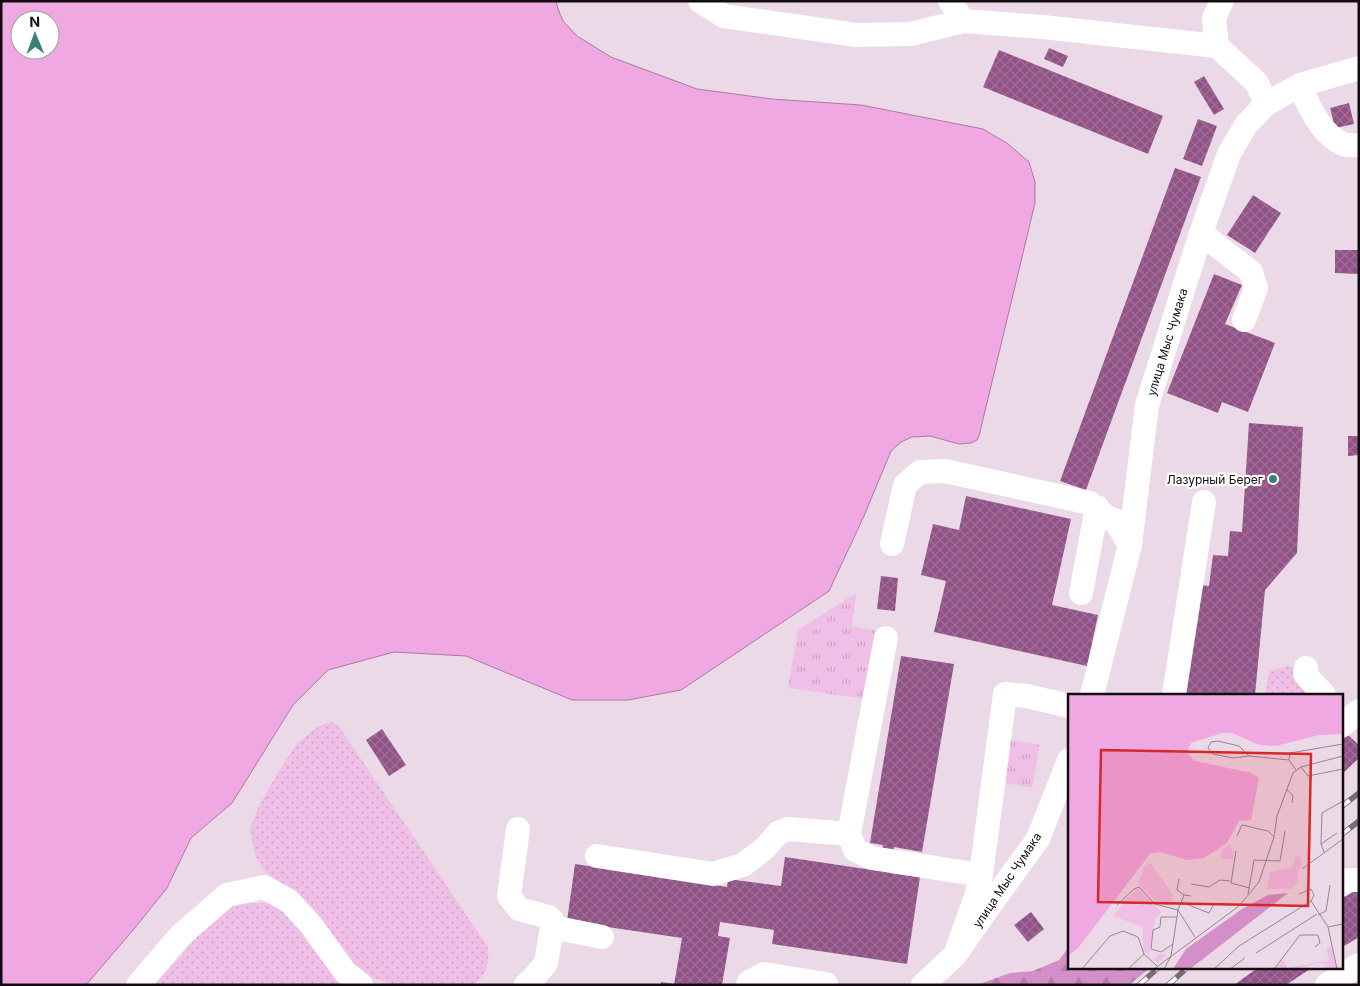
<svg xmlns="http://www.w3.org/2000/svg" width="1360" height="986" font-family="Inter,sans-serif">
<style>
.grass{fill:url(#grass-dots)}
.forest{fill:url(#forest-firs)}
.park{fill:url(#park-tufts)}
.water{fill:#efa8e2;stroke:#ad79a3;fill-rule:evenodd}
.building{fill:url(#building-cross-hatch)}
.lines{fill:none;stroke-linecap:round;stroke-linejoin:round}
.minor{stroke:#fff;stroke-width:24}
.rail-casing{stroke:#786c76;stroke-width:5.5}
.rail{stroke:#fff;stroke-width:4;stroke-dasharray:11;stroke-linecap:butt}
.poi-dot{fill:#3b8177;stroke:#fff;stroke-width:2}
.labels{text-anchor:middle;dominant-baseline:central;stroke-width:4.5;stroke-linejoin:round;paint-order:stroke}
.street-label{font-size:12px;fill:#120c11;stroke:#fff}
.poi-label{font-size:12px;fill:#120c11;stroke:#fff;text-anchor:end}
.inset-road{fill:none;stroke:#948791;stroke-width:1}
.view{fill:#d62828;fill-opacity:0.15;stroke:#d62828;stroke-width:2.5}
.inset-edge{fill:none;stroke:#120c11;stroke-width:2.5}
</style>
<defs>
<pattern id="grass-dots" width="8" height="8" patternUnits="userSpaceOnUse" patternTransform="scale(1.25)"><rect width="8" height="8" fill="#f0bfe7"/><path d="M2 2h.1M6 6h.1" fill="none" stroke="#cda3c5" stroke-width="1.8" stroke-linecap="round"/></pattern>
<pattern id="forest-firs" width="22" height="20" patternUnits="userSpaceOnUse" patternTransform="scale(1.25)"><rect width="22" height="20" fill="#d48fc8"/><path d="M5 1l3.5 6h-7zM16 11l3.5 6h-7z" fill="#b57aab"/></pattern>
<pattern id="park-tufts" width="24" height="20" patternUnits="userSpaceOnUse" patternTransform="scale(1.25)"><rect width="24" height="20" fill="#f0bfe7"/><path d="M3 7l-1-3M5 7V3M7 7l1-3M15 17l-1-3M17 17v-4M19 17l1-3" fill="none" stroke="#cda3c5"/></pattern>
<pattern id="building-cross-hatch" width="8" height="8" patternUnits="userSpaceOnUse" patternTransform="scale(1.25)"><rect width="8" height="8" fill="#925288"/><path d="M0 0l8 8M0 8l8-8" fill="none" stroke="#9d7096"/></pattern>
</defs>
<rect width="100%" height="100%" fill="#ebd9e7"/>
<path class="grass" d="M 1288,666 L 1293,667 L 1308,695 L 1266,695 L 1267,681 L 1270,671 Z
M 331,722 L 338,725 L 488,947 C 489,966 488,971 474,985 L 394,985 L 373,978 L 354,964 L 320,918 L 298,894 L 265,872 L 255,855 L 250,829 L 259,806 L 278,772 L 297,744 L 316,728 L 324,724 Z
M 235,903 L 269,903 L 285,909 L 304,936 L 338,978 L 346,985 L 155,985 L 198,936 Z"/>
<path class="forest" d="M 1069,947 L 1069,967 L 1151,967 L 1129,985 L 977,985 L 1010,973 L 1033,971 L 1059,960 Z"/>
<path class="park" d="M 856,593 L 852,626 L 876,631 L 866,699 L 788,688 L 798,630 Z
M 1006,739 L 1040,745 L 1032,788 L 998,782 Z"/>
<path class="water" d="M 1,1 L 556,1 L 558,9 L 563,21 L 577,36 L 611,57 L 697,89 L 772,99 L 861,105 L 983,129 L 1007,143 L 1029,162 L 1035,182 L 1035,203 L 979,436 L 977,440 L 971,443 L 959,444 L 930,436 L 912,437 L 901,442 L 891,451 L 864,516 L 829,591 L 681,690 L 628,700 L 572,700 L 466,656 L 394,652 L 328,670 L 293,705 L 232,803 L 191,838 L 167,888 L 134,929 L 86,985 L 1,985 ZM 20,20 L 50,20 L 50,50 L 20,50 Z"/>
<path class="building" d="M 1049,48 L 1068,56 L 1063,67 L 1044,59 Z
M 999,50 L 1163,116 L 1148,154 L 983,87 Z
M 1204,76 L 1224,109 L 1214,115 L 1194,82 Z
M 1349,103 L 1354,124 L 1335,128 L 1330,108 Z
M 1198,119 L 1217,126 L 1202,166 L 1183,159 Z
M 1175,168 L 1201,177 L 1086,490 L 1060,481 Z
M 1253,195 L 1281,213 L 1255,253 L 1227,235 Z
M 1335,250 L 1358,250 L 1358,274 L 1335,273 Z
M 1214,274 L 1242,285 L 1225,324 L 1275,343 L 1248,412 L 1222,402 L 1218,413 L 1167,393 Z
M 1249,423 L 1303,427 L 1297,553 L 1265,590 L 1255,695 L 1182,695 L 1192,584 L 1209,586 L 1213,555 L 1228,556 L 1230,531 L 1242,532 Z
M 1348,436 L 1359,436 L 1359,455 L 1348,456 Z
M 966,496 L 1071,519 L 1052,605 L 1098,615 L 1087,666 L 934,632 L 946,581 L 921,575 L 933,524 L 959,530 Z
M 881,576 L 898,578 L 895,611 L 877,609 Z
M 901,656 L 954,664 L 922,852 L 894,847 L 890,873 L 920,877 L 907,964 L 772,944 L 774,930 L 720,922 L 718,936 L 730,938 L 722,985 L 674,985 L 682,938 L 567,921 L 575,864 L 727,887 L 728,879 L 781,886 L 785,857 L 879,871 L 883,845 L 870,843 Z
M 382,729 L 406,765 L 389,776 L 366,740 Z
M 1348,735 L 1359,745 L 1359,758 L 1341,775 L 1341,741 Z
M 1359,884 L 1359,937 L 1341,948 L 1341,892 Z
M 1031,912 L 1044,929 L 1028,942 L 1014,925 Z
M 1259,967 L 1313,967 L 1286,985 L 1234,985 Z
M 661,982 L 674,984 L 674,985 L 661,985 Z"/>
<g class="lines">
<path class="minor" d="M 700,1 L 724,16 L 856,35 L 911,34 L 963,21 L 1043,27 L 1217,46
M 950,1 L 963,21
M 1222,1 L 1214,18 L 1217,46 L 1257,83 L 1266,104
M 1300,85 C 1308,106 1322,135 1343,144 C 1348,146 1354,145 1359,145
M 1201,233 L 1251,272 L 1256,288 L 1244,320
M 892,544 L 905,485 L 920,472 L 945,471 L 1090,503 C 1102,510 1100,516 1115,520 L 1130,545
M 1081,593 L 1097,507
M 886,638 L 849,834 L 855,850 L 872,858 L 981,875
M 1306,668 L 1305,674 L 1324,695
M 1092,695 L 1130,545 L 1147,405 L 1201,233 L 1229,154 L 1246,125 L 1266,104 L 1300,85 L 1359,68
M 1174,695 L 1204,502
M 1341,726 L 1359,711
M 518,829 L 509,896 L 519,909 L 549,917 L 553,922 L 552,927
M 597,856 L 713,874 L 743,865 L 765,848 L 778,833 L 788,829 L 849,834
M 1341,885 L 1349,880 L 1359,880
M 955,955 L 977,894 L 981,875 L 1005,694 L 1027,696 L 1069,706
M 138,985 L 180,936 L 227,895 L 264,887 L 289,901 L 311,925 L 345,972 L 361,985
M 526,985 L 536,975 L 546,963 L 552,927 L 602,937
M 748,985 L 749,982 L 764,974 L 826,984
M 923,985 L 955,955 L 990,905 L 1038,839 L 1069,760
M 1327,985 L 1359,965"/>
<defs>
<path id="rail" d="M 1341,807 L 1359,793
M 1341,835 L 1359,821
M 1139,985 L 1159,967
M 1168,985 L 1188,967"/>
</defs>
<use href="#rail" class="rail-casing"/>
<use href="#rail" class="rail"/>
</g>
<circle class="poi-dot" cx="1273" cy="479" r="5"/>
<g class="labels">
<g class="street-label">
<text transform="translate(1167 342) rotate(-73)">улица Мыс Чумака</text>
<text transform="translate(1007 880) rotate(-56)">улица Мыс Чумака</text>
</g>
<g class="poi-label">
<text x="1263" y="479">Лазурный Берег</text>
</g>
</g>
<g transform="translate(1068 694)">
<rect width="275" height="275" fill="#ebd9e7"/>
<path d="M 231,162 L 234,170 L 229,180 L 230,188 L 222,195 L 199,195 L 202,178 L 225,173 L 227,163 ZM 83,169 L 106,203 L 100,212 L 88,208 L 70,189 L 77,172 ZM 67,196 L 72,196 L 94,218 L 87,225 L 82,254 L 82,262 L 87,265 L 90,260 L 99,260 L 90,269 L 75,256 L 75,233 L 45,222 ZM 263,253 L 269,275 L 256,275 L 257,270 L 251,269 L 227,275 L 207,275 L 214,265 L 220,274 L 261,266 L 258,254 Z" fill="#f0bfe7"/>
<path d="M 220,199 L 122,275 L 105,275 L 118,255 L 174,215 L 200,201 Z" fill="#d48fc8"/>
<path d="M 163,150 L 163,155 L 166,156 L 165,166 L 153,164 L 154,155 Z" fill="#f0bfe7"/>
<path d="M 0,0 L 275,0 L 275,40 L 251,41 L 208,52 L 191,51 L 164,39 L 154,39 L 123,49 L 119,59 L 127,67 L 184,79 L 191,84 L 183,126 L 171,127 L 159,149 L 136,164 L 119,166 L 92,158 L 82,160 L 10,254 L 0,262 Z" fill="#efa8e2"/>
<path class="inset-road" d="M 181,62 L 171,52 L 150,47 L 143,48 L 140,54 L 145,60 L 165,64 L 181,62 L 221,66M 233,73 L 240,82 L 275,75M 228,76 L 221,66 L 222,59 L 275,50M 218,95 L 225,101 L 224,109M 169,142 L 174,131 L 200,137 L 205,142M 253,150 L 254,119 L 275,107M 168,157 L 163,189 L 182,194M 256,158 L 253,150 L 269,139M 234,175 L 275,145M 111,185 L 109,196 L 116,201M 123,190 L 141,193 L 152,186 L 162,187M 180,200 L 186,166 L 212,167 L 217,137M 231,200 L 243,195 L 246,201 L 243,207M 123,202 L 116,201 L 110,216 L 127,243M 113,208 L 141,219 L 146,210 L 158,210M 49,211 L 66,195 L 71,193 L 87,210 L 110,216 L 103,262 L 96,275M 250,221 L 258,217 L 262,191M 105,250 L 93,258 L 83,255 L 85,236 L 92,233 L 93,223 L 109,223M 188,259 L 249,220M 14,275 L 42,242 L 55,237 L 70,243 L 76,260 L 89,272M 60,275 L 76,260M 86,275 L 171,212 L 191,188 L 206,143 L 209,122 L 225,79 L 233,73 L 275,62M 146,275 L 171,252 L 243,207 L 260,233M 162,275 L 177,264M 206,275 L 232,241 L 250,241 L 252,249 L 247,253M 269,275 L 260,233 L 275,230"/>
<path class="view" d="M 33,56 L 243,60 L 240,212 L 30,208 Z"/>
<rect width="275" height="275" class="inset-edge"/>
</g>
<rect width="1360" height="986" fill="none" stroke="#120c11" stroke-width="5"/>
<g transform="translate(35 35) rotate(359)"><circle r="24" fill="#ffffff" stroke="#a09ea0"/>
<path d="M0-4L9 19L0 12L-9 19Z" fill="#3b8177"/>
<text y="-8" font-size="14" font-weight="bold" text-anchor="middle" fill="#120c11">N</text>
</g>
</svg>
